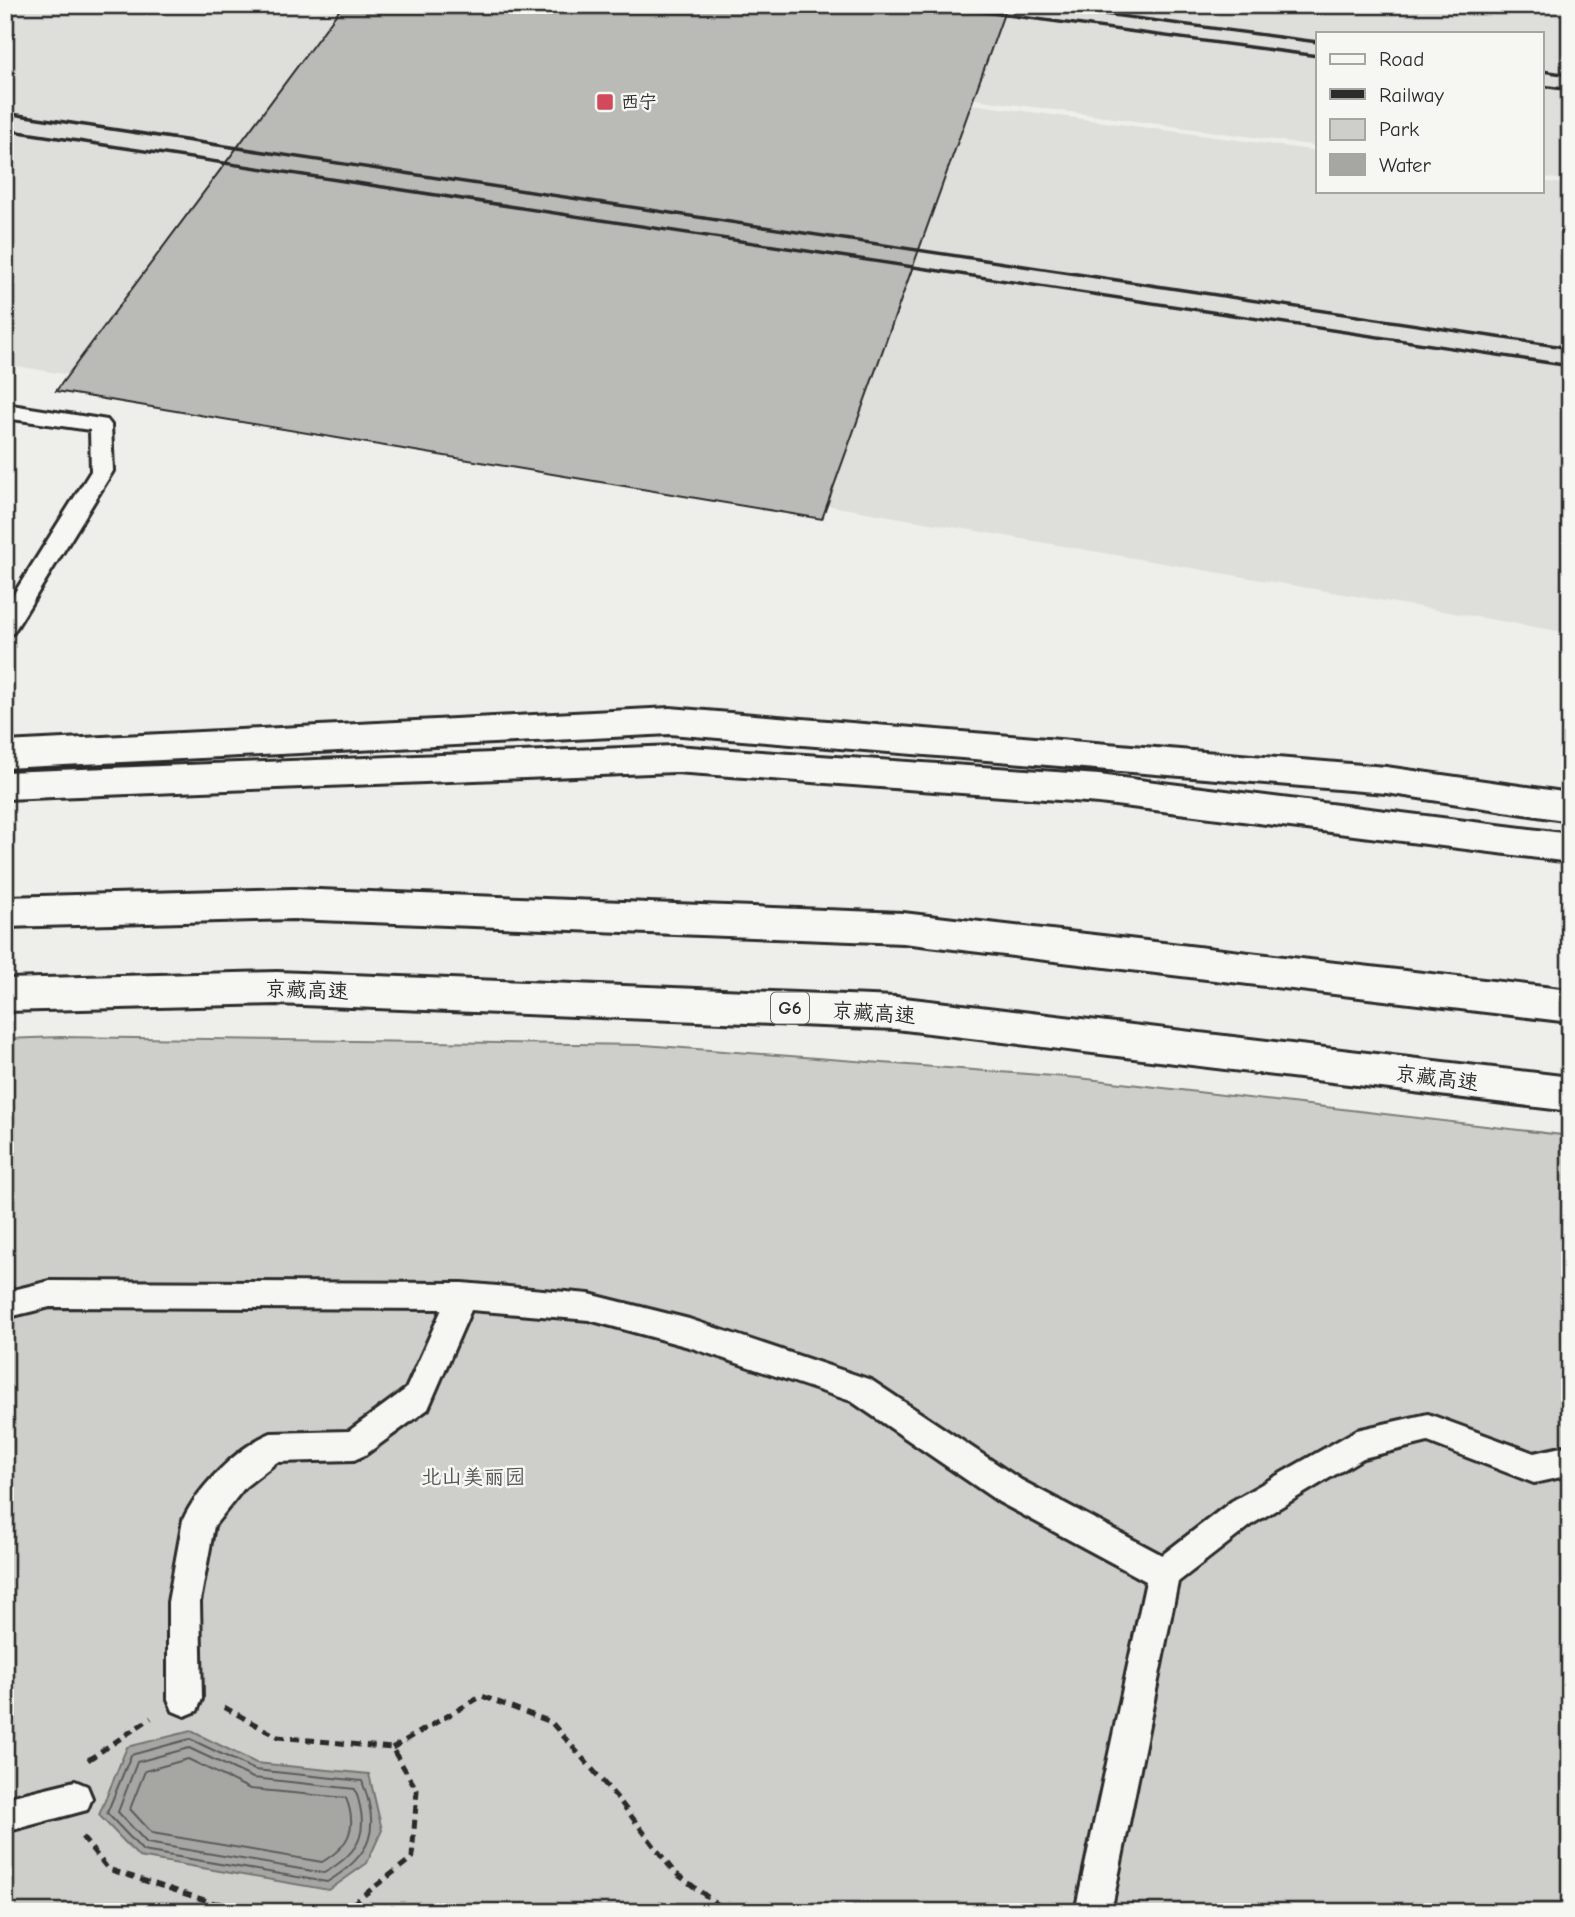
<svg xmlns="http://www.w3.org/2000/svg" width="1575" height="1917" font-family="'Comic Neue','LXGW WenKai TC',sans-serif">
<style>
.built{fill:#dededb}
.green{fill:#cececa;stroke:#7c7c7a;stroke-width:2}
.water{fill:#a6a6a3;stroke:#757573;stroke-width:2}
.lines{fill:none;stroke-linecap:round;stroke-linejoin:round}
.shore{stroke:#5c5c5b;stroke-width:2}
.building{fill:#babab7;stroke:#2b2b2b;stroke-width:2}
.service-casing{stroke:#2b2b2b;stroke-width:6}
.secondary-casing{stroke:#2b2b2b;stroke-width:6}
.motorway-casing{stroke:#2b2b2b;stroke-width:6}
.path{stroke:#2b2b2b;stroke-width:5;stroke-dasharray:9 6;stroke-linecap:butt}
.service{fill:#f6f6f2;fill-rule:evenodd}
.secondary{fill:#f6f6f2;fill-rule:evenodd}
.motorway{fill:#f6f6f2;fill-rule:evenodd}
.rail{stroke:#2b2b2b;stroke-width:3.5}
.poi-dot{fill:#d1495b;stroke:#f6f6f2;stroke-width:2.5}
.labels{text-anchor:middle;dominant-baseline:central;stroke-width:5;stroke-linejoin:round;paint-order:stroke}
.far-poi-label{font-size:18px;fill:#2b2b2b;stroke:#f6f6f2;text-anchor:start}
.shield{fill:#f6f6f2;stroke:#686867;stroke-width:2}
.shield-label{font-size:19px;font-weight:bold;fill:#2b2b2b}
.street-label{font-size:21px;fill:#2b2b2b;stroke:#f6f6f2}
.park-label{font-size:21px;fill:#545453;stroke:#f6f6f2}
</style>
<rect width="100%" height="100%" fill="#eeeeea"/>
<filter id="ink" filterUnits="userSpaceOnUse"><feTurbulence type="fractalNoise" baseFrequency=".0143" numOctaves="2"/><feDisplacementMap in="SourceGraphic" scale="14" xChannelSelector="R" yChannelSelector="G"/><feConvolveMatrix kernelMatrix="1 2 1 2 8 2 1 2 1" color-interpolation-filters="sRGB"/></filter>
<g filter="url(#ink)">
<path class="built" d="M 5,5 L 242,5 L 1318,151 L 1318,191 L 1542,191 L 1542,181 L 1570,185 L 1570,633 L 5,364 Z
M 290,5 L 1570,5 L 1570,181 L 1542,177 L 1542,33 L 1318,33 L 1318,146 Z"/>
<path class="green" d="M 60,1037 L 644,1045 L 1079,1078 L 1570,1136 L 1570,1912 L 5,1912 L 5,1039 Z"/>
<path class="water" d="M 191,1731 L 256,1763 L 369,1774 L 382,1830 L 367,1863 L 329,1890 L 139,1857 L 99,1815 L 127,1747 Z"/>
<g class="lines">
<path class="shore" d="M 190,1739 L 255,1770 L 362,1781 C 381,1830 372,1855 327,1882 L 143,1851 L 107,1813 L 131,1755 Z
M 189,1748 L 253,1778 L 355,1789 C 370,1831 362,1851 324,1873 L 147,1843 L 118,1812 L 137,1762 Z
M 188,1759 L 250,1789 L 346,1798 C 358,1828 349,1846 322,1862 L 152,1833 L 130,1809 L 145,1771 Z"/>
</g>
<path class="building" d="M 343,5 L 1007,5 L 822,519 L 56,391 Z"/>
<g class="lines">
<defs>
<path id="service" d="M 5,404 L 107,420 L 111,425 L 113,471 L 13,633 L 5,635 L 5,608 L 91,471 L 90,430 L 5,418 Z
M 50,1281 L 462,1283 L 589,1294 L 689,1319 L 871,1380 L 1021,1480 L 1162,1555 L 1232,1501 L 1357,1430 L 1428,1414 L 1534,1453 L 1570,1445 L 1570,1475 L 1534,1483 L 1428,1442 L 1363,1458 L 1254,1523 L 1178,1582 L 1111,1912 L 1075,1912 L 1146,1581 L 999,1502 L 851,1401 L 689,1347 L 589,1320 L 471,1310 L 428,1409 L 365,1455 L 354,1460 L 277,1462 L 245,1487 L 214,1526 L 200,1602 L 202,1699 L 197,1711 L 185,1716 L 173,1711 L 168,1699 L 168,1602 L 183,1520 C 197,1488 239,1446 271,1433 L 349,1431 L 406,1389 L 442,1309 L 50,1307 L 5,1318 L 5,1292 Z
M 75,1781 L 87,1786 L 92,1798 L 87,1810 L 5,1832 L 5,1798 Z"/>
<path id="secondary" d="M 670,708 L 1386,767 L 1570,793 L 1570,821 L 1386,793 L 670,734 L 5,768 L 5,742 Z
M 675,746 L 1099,775 L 1570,834 L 1570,862 L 1099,803 L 675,772 L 5,799 L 5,772 Z"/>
<path id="motorway" d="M 293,889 L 903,913 L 1570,990 L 1570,1022 L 903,943 L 293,919 L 5,927 L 5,897 Z
M 277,972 L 896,997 L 1570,1077 L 1570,1111 L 896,1029 L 277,1004 L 5,1011 L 5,979 Z"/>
</defs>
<use href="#service" class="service-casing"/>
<use href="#secondary" class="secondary-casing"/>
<use href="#motorway" class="motorway-casing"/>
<path class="path" d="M 224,1707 L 278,1737 L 392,1748 L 417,1790 L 412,1858 L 342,1912
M 392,1748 L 482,1696 L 551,1722 L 619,1800 L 674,1872 L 728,1912
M 88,1760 L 151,1718
M 82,1837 L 108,1869 L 214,1903 L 333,1912"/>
<use href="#service" class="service"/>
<use href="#secondary" class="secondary"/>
<use href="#motorway" class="motorway"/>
<path class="rail" d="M 931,5 L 1318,56
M 1036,5 L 1318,42
M 1542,71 L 1570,75
M 1542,86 L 1570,90
M 5,113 L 1570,348
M 5,130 L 1570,366"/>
</g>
</g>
<rect class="poi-dot" x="596" y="93" width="18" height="18" rx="3.5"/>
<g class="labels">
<g class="far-poi-label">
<text x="621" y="102">西宁</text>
</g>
<rect class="shield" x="771" y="992.5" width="38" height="31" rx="5"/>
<g class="shield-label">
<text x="790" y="1008">G6</text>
</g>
<g class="street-label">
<text transform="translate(307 990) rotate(2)">京藏高速</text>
<text transform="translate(874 1013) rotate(4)">京藏高速</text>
<text transform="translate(1437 1078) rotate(7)">京藏高速</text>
</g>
<g class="park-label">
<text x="473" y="1477">北山美丽园</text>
</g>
</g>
<rect width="1575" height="1917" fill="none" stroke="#f6f6f2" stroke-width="28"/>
<rect x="14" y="14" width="1547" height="1889" fill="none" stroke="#2b2b2b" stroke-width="2.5" filter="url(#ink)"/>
<rect x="1316" y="32" width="228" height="161" fill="#f6f6f2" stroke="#a5a5a2" stroke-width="2"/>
<rect x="1330" y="54" width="35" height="10" fill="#f6f6f2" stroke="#a5a5a2" stroke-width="2"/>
<text x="1379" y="66" font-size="21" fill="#2b2b2b">Road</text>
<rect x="1330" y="89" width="35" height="10" fill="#2b2b2b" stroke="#a5a5a2" stroke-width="2"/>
<text x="1379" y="102" font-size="21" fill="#2b2b2b">Railway</text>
<rect x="1330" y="119" width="35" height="21" fill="#cececa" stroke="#a5a5a2" stroke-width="2"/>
<text x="1379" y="136" font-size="21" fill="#2b2b2b">Park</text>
<rect x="1330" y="154" width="35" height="21" fill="#a6a6a3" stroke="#a5a5a2" stroke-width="2"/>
<text x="1379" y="172" font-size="21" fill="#2b2b2b">Water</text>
</svg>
